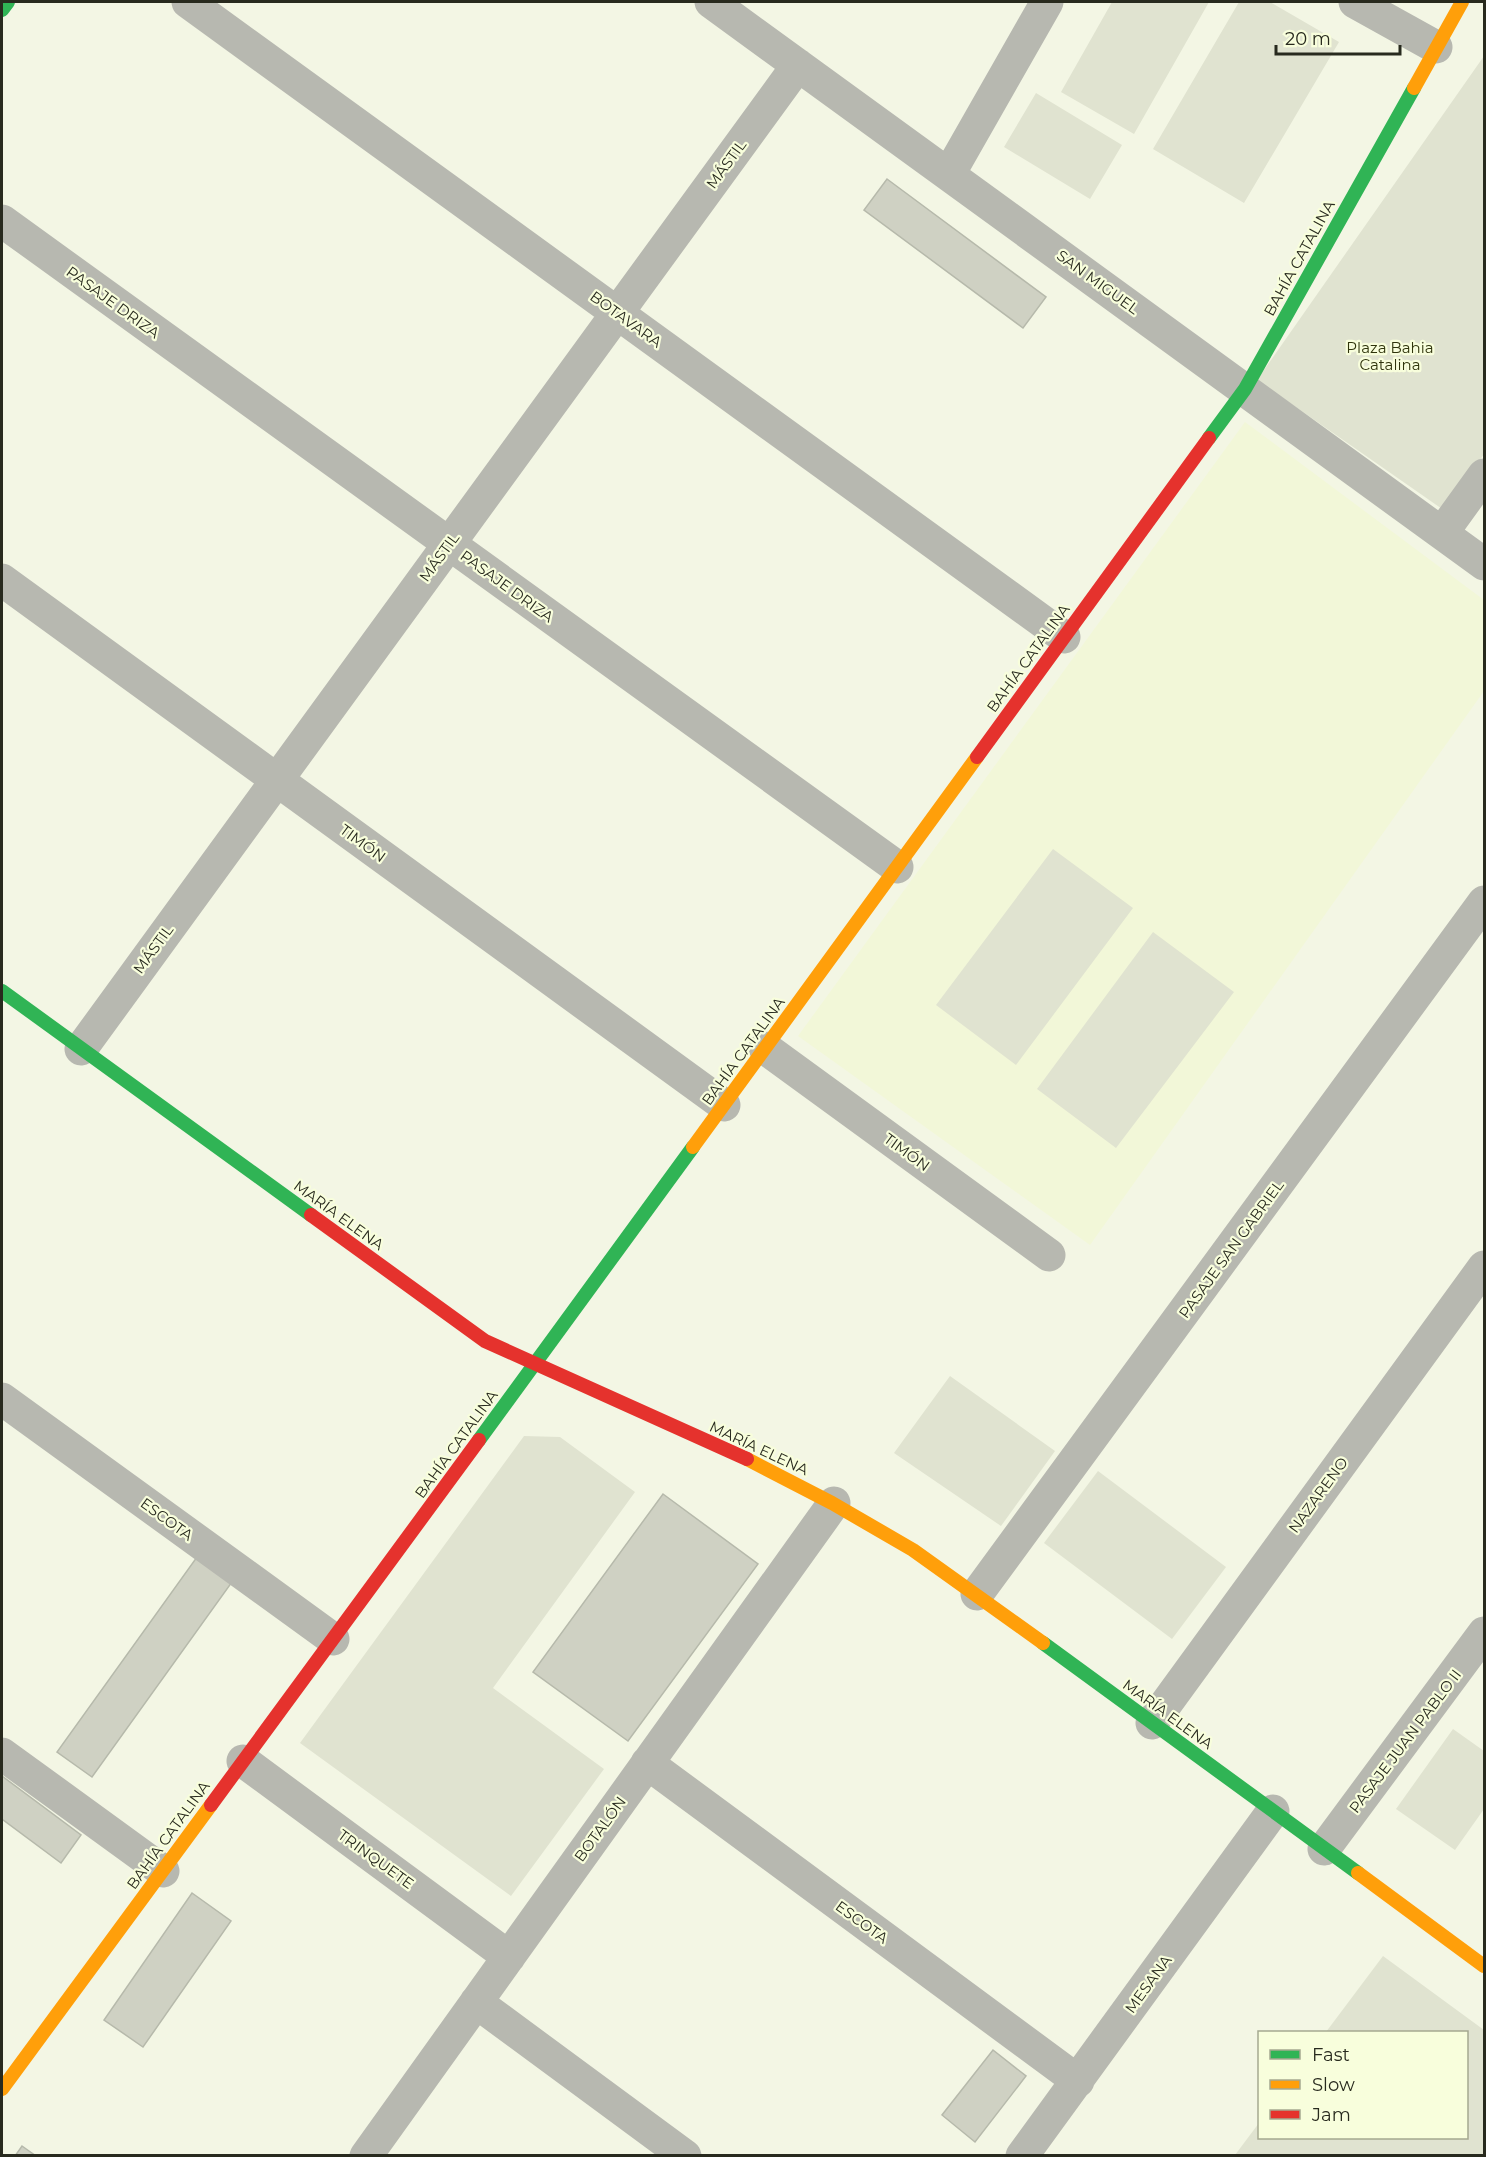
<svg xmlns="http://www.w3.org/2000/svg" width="1486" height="2157" font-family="Montserrat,sans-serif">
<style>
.built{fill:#f2f7d8}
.green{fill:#e0e3d0}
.building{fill:#cfd1c3;stroke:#b6b9ab;stroke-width:1.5}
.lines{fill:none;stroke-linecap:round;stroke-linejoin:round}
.street{stroke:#b7b8b0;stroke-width:33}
.fast{stroke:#30b455;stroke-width:14}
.slow{stroke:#ff9f0a;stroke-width:14}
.jam{stroke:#e5322d;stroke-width:14}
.labels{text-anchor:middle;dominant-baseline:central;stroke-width:4.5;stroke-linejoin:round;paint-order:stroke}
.street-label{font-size:15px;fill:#282a1e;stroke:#f8fedc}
.park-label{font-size:15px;fill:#2f340c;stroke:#f8fedc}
</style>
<rect width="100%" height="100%" fill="#f3f6e4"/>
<path class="built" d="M 1245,422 L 1484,600 L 1484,691 L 1090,1245 L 798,1036 Z"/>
<path class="green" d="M 1112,2 L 1209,2 L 1134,134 L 1061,92 Z
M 1239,2 L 1270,2 L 1339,42 L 1244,203 L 1153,149 Z
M 1484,56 L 1484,454 L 1445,511 L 1257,380 Z
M 1036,93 L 1122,145 L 1090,199 L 1004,147 Z
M 1053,849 L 1133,908 L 1016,1065 L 936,1005 Z
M 1153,932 L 1234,992 L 1116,1148 L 1037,1089 Z
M 950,1376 L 1055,1451 L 1001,1526 L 894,1453 Z
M 524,1436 L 560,1437 L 635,1492 L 493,1688 L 604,1769 L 511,1896 L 300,1743 Z
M 1098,1471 L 1226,1567 L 1172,1639 L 1044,1543 Z
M 1453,1729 L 1484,1751 L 1484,1809 L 1455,1850 L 1396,1809 Z
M 1383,1956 L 1484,2030 L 1484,2155 L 1235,2155 L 1259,2123 L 1260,2138 L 1466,2138 L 1466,2032 L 1326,2032 Z"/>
<path class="building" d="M 887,179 L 1046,297 L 1023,328 L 864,210 Z
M 663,1494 L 758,1564 L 628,1741 L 533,1672 Z
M 197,1557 L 232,1582 L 92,1777 L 57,1752 Z
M 2,1776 L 81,1835 L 61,1863 L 2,1819 Z
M 192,1893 L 231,1921 L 143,2047 L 104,2020 Z
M 993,2050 L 1026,2076 L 975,2142 L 942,2115 Z
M 22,2146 L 36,2156 L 15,2156 Z"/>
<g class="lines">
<path class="street" d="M 188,2 L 1064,637
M 711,2 L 1484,564
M 1355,2 L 1436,47
M 949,174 L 1047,2
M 2,221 L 897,867
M 1442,533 L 1484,475
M 2,580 L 724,1105
M 765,1048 L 1049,1255
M 81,1049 L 798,65
M 2,1399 L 333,1639
M 977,1594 L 1484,902
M 1152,1723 L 1484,1267
M 2,1754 L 163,1871
M 243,1761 L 509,1957
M 647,1763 L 1078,2081
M 1324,1849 L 1484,1633
M 476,2002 L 685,2156
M 366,2156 L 834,1503
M 1022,2156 L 1273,1811"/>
<path class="fast" d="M 2,10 L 8,2
M 1209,438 L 1245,389 L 1414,88
M 2,991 L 311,1215
M 479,1440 L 693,1147
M 1043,1643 L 1358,1873"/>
<path class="slow" d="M 1414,88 L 1462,2
M 693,1147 L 977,757
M 747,1459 L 832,1503 L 913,1550 L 1043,1643
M 1358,1873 L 1484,1966
M 2,2089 L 211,1805"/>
<path class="jam" d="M 977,757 L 1209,438
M 311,1215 L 485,1341 L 747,1459
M 211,1805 L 479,1440"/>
</g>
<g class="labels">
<g class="street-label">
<text transform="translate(726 164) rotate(-54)">MÁSTIL</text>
<text transform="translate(1299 258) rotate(-61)">BAHÍA CATALINA</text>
<text transform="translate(1098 282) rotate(36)">SAN MIGUEL</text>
<text transform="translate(113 302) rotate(36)">PASAJE DRIZA</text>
<text transform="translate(626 319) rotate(36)">BOTAVARA</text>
<text transform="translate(439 557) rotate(-54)">MÁSTIL</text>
<text transform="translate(507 586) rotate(36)">PASAJE DRIZA</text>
<text transform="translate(1028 658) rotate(-54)">BAHÍA CATALINA</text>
<text transform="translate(363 843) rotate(36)">TIMÓN</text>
<text transform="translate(153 949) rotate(-54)">MÁSTIL</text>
<text transform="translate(743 1051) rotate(-54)">BAHÍA CATALINA</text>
<text transform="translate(907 1152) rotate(36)">TIMÓN</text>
<text transform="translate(339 1215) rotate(36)">MARÍA ELENA</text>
<text transform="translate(1231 1249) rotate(-54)">PASAJE SAN GABRIEL</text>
<text transform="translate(456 1444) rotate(-54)">BAHÍA CATALINA</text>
<text transform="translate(759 1448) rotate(25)">MARÍA ELENA</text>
<text transform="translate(1318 1495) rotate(-54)">NAZARENO</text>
<text transform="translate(167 1519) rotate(36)">ESCOTA</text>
<text transform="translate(1168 1714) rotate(36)">MARÍA ELENA</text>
<text transform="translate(1405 1741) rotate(-53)">PASAJE JUAN PABLO II</text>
<text transform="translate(600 1829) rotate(-54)">BOTALÓN</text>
<text transform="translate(168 1835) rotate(-54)">BAHÍA CATALINA</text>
<text transform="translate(376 1859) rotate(36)">TRINQUETE</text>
<text transform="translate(862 1922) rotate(36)">ESCOTA</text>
<text transform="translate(1148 1984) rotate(-54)">MESANA</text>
</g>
<g class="park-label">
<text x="1390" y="347">Plaza Bahia<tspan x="1390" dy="17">Catalina</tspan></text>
</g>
</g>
<rect width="1486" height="2157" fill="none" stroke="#282a1e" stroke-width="6"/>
<rect x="1258" y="2031" width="210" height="108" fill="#f8fedc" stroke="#a5a990" stroke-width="1.5"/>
<rect x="1270" y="2050" width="30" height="9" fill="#30b455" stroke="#a5a990" stroke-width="1.5"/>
<text x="1312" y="2061" font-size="18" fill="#282a1e">Fast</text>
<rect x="1270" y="2080" width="30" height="9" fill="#ff9f0a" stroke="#a5a990" stroke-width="1.5"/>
<text x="1312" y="2091" font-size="18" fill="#282a1e">Slow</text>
<rect x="1270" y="2110" width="30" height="9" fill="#e5322d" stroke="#a5a990" stroke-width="1.5"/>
<text x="1312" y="2121" font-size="18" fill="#282a1e">Jam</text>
<path d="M1276 45v9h124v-9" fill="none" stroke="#282a1e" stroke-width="3"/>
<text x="1285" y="45" font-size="18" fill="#282a1e" stroke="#f8fedc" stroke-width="4.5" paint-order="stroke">20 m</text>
</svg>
